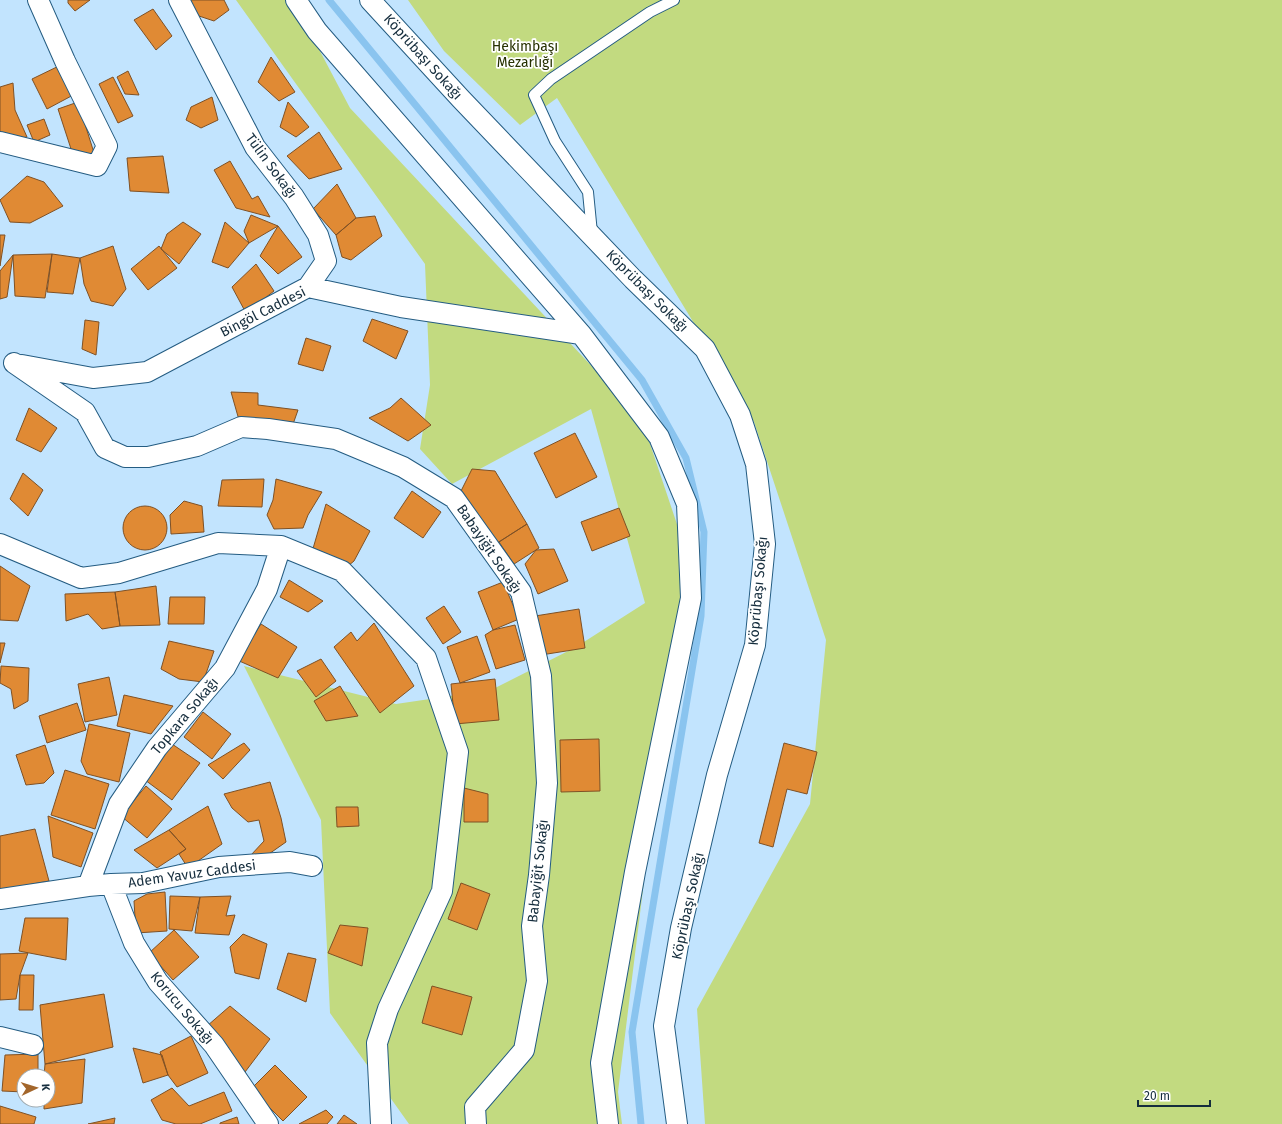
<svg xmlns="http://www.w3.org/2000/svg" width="1282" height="1124" font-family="'Fira Sans',sans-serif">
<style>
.green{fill:#c2da80}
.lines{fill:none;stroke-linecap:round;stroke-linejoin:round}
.stream{stroke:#8ac4ef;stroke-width:7}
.building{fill:#e08a34;stroke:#7f5125}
.service-casing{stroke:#245c82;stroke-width:12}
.minor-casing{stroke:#245c82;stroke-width:22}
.service{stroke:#fff;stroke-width:10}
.minor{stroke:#fff;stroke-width:20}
.labels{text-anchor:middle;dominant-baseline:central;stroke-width:3.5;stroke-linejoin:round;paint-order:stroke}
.park-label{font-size:14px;fill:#273101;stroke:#fff}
.street-label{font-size:14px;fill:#152d3d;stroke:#fff}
</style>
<rect width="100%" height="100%" fill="#c2e4fe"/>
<path class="green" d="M 236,0 L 293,0 L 350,108 L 642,420 L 687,554 L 656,784 L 618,1092 L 622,1124 L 409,1124 L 330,1013 L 321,820 L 244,666 L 396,704 L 491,690 L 576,647 L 645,603 L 591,409 L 452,484 L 420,449 L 430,385 L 425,264 Z
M 408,0 L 1282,0 L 1282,1124 L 705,1124 L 697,1009 L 810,804 L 826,640 L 754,422 L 557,98 L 520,125 L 444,51 Z"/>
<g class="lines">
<path class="stream" d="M 329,0 L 642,380 L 686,458 L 704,532 L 701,616 L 632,1032 L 641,1124"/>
</g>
<path class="building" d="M 68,0 L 90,0 L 75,11 L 68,3 Z
M 189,0 L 224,0 L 229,10 L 214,21 L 193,14 Z
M 153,9 L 172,36 L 156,50 L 134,20 Z
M 271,57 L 295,92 L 279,101 L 258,82 Z
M 63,64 L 77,93 L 47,109 L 32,79 Z
M 128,71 L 139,95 L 125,94 L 117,77 Z
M 113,77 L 133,116 L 118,123 L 99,84 Z
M 13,83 L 15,110 L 27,137 L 8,140 L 0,137 L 0,87 Z
M 212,97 L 218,120 L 201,128 L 186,120 L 191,107 Z
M 78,102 L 95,156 L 73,155 L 58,109 Z
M 288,102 L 309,127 L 296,137 L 280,127 Z
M 44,119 L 50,135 L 34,142 L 27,125 Z
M 319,132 L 342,169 L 309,179 L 287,156 Z
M 163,156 L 169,193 L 130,191 L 127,158 Z
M 230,161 L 252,199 L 258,196 L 270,217 L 236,208 L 214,170 Z
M 27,176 L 44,182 L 63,206 L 30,223 L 10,222 L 0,200 Z
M 337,184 L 356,218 L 336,235 L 313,209 Z
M 251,215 L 278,226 L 249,243 L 244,231 Z
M 375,216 L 382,236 L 351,260 L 342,257 L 336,235 L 356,218 Z
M 183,222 L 201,234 L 179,264 L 161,249 L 167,234 Z
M 225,222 L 249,243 L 228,268 L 212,262 Z
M 278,226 L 302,257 L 278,274 L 260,256 Z
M 0,235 L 5,235 L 0,266 Z
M 113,246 L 126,289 L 113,306 L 91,301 L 84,284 L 80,258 Z
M 159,246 L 177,268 L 148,290 L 131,269 Z
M 52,254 L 80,258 L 73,294 L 47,292 Z
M 52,254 L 45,298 L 15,296 L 13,255 Z
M 13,255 L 7,297 L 0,299 L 0,271 Z
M 256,264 L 274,291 L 246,313 L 232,287 Z
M 372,319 L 408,331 L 396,359 L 363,341 Z
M 85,320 L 99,322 L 96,355 L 82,349 Z
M 306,338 L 331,346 L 323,371 L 298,364 Z
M 231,392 L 258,393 L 258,405 L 298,410 L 292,427 L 241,427 Z
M 401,398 L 431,425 L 408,441 L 369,418 L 390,408 Z
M 29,408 L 57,428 L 41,452 L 16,440 Z
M 575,433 L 597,477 L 556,498 L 534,453 Z
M 472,469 L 495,471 L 527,524 L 494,545 L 461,491 Z
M 23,473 L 43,490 L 28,516 L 10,499 Z
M 264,479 L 262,507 L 218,506 L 222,480 Z
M 276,479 L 322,492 L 308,515 L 303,528 L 274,529 L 267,515 L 273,500 Z
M 412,491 L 441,512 L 423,538 L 394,518 Z
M 184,501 L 202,506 L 204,532 L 171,534 L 170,515 Z
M 326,504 L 370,531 L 354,561 L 342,571 L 312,552 Z
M123 528a22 22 0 1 1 44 0a22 22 0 1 1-44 0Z
M 619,508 L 630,536 L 592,551 L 581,522 Z
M 527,524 L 539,548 L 514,564 L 499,542 Z
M 554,549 L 568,581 L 538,594 L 525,564 L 536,550 Z
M 0,566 L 30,586 L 18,621 L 0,620 Z
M 289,580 L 323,601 L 308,612 L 280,597 Z
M 503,582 L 519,619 L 493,630 L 478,592 Z
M 156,586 L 160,625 L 120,626 L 115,592 Z
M 115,592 L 120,626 L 102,629 L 88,614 L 66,621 L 65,594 Z
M 170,597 L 205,597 L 204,624 L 168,624 Z
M 444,606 L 461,632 L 443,644 L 426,618 Z
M 579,609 L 585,648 L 541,655 L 535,616 Z
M 374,623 L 414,686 L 380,713 L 334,647 L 351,632 L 357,641 Z
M 261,624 L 297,647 L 278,678 L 237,660 Z
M 515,625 L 525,660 L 496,669 L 485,635 L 493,630 Z
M 477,636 L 490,672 L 460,683 L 447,647 Z
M 169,641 L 214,651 L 203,682 L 179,679 L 161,669 Z
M 0,643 L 5,643 L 0,663 Z
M 321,659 L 336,681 L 316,697 L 297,671 Z
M 1,666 L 29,668 L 28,701 L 14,709 L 11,689 L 0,683 Z
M 109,677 L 117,715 L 85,722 L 78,684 Z
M 495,679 L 499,720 L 455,724 L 451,684 Z
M 340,686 L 358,716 L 326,721 L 314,701 Z
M 124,695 L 173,706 L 151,734 L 117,726 Z
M 77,703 L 86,730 L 47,743 L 39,716 Z
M 203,712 L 231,734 L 212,759 L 184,737 Z
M 89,724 L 130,733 L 119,782 L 87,774 L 81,761 Z
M 599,739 L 600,791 L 561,792 L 560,740 Z
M 244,743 L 250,750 L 223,779 L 208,765 Z
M 784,743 L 817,752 L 807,794 L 787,789 L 773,847 L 759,843 Z
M 172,744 L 200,763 L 172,800 L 145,780 Z
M 45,745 L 54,773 L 44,783 L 26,785 L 16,755 Z
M 65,770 L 109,784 L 95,829 L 51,815 Z
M 270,782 L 281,818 L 286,842 L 266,856 L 251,855 L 264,841 L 259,820 L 248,822 L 232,808 L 224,794 Z
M 146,786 L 172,809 L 147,838 L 121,816 Z
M 464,788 L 488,794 L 488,822 L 464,822 Z
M 208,806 L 222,844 L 188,868 L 179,854 L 186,849 L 169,830 Z
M 336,807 L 358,807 L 359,826 L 337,827 Z
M 48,816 L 93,833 L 81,867 L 53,857 Z
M 35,829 L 49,881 L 0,890 L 0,836 Z
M 169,830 L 186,849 L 157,868 L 134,850 Z
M 461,883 L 490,894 L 477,930 L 448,919 Z
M 165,892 L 167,931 L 136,933 L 134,901 L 147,894 Z
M 170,896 L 200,897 L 192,931 L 169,929 Z
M 231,896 L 226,916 L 235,915 L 229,935 L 195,933 L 200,897 Z
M 25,918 L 68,918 L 66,960 L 19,951 Z
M 340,925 L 368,928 L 362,966 L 328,953 Z
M 174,930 L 199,957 L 173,980 L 149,953 Z
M 243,934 L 267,944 L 259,979 L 235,973 L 230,947 Z
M 28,953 L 20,975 L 16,999 L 0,1000 L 0,954 Z
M 288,953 L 316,959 L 306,1002 L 277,989 Z
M 20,975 L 34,975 L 33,1010 L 19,1010 Z
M 432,986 L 472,997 L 462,1035 L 422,1023 Z
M 104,994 L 113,1047 L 45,1064 L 40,1005 Z
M 230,1006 L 270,1039 L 242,1076 L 207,1026 Z
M 191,1036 L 208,1073 L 177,1087 L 168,1075 L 160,1052 Z
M 133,1048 L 162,1055 L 168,1075 L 143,1083 Z
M 38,1054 L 38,1076 L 24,1076 L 24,1092 L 2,1091 L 5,1055 Z
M 85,1059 L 82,1103 L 44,1109 L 44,1100 L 48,1100 L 48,1076 L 44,1076 L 45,1064 Z
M 275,1065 L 307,1097 L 283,1121 L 251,1089 Z
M 172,1088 L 189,1106 L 224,1092 L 232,1111 L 200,1124 L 176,1124 L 162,1120 L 151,1100 Z
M 0,1106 L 36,1117 L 34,1124 L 0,1124 Z
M 326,1110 L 333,1117 L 327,1124 L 299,1124 Z
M 344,1115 L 357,1124 L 337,1124 Z
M 237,1117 L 239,1124 L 220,1124 L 220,1123 Z
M 115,1118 L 114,1124 L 88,1124 Z"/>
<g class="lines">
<defs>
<path id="service" d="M 592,233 L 588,192 L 555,141 L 534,95 L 551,79 L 650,12 L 674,0"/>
<path id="minor" d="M 179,0 L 255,147 L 294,197 L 318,235 L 326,261 L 308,287
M 296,0 L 317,31 L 581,334 L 659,437 L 687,504 L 691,598 L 635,872 L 601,1063 L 608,1124
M 370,0 L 461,99 L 633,279 L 705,349 L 740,415 L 756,464 L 765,544 L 755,645 L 717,775 L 681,928 L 664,1026 L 677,1124
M 0,142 L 97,166 L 107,146 L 65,61 L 38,0
M 14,363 L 85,412 L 105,448 L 125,457 L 148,457 L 197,446 L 241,427 L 268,429 L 336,439 L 403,467 L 454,498 L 521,592 L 541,676 L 547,783 L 539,875 L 532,926 L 537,981 L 524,1050 L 475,1107 L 476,1124
M 22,365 L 93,378 L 147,372 L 308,287 L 401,307 L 581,334
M 0,544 L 81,578 L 119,573 L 218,543 L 281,546 L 342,571 L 426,658 L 458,752 L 442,891 L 388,1009 L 377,1043 L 381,1124
M 111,884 L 134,943 L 158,982 L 214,1045 L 268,1124
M 88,886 L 119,804 L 157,748 L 225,668 L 267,589 L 281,546
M 0,899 L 88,886 L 111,884 L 143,883 L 219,867 L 290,862 L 312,866
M 0,1037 L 33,1045"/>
</defs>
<use href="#service" class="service-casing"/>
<use href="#minor" class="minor-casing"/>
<use href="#service" class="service"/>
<use href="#minor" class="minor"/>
</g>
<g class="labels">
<g class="park-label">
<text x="525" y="46">Hekimbaşı<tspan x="525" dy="16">Mezarlığı</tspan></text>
</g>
<g class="street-label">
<text transform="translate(423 57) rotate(48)">Köprübaşı Sokağı</text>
<text transform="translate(271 166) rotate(54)">Tülin Sokağı</text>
<text transform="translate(647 291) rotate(45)">Köprübaşı Sokağı</text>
<text transform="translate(263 312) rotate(-27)">Bingöl Caddesi</text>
<text transform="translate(489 549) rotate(56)">Babayiğit Sokağı</text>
<text transform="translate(758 591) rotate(-85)">Köprübaşı Sokağı</text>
<text transform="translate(185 716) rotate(-50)">Topkara Sokağı</text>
<text transform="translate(538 871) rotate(-84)">Babayiğit Sokağı</text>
<text transform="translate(192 874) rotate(-8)">Adem Yavuz Caddesi</text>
<text transform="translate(688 906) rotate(-78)">Köprübaşı Sokağı</text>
<text transform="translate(182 1008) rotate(50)">Korucu Sokağı</text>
</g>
</g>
<g transform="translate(36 1088) rotate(86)"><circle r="19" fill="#ffffff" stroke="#a1abb1"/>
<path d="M0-3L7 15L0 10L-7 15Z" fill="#a3662b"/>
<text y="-6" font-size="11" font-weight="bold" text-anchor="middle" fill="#152d3d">K</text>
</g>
<path d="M1138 1100v6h72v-6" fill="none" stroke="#152d3d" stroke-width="2"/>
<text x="1144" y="1100" font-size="12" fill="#152d3d" stroke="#ffffff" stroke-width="3" paint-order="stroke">20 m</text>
</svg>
